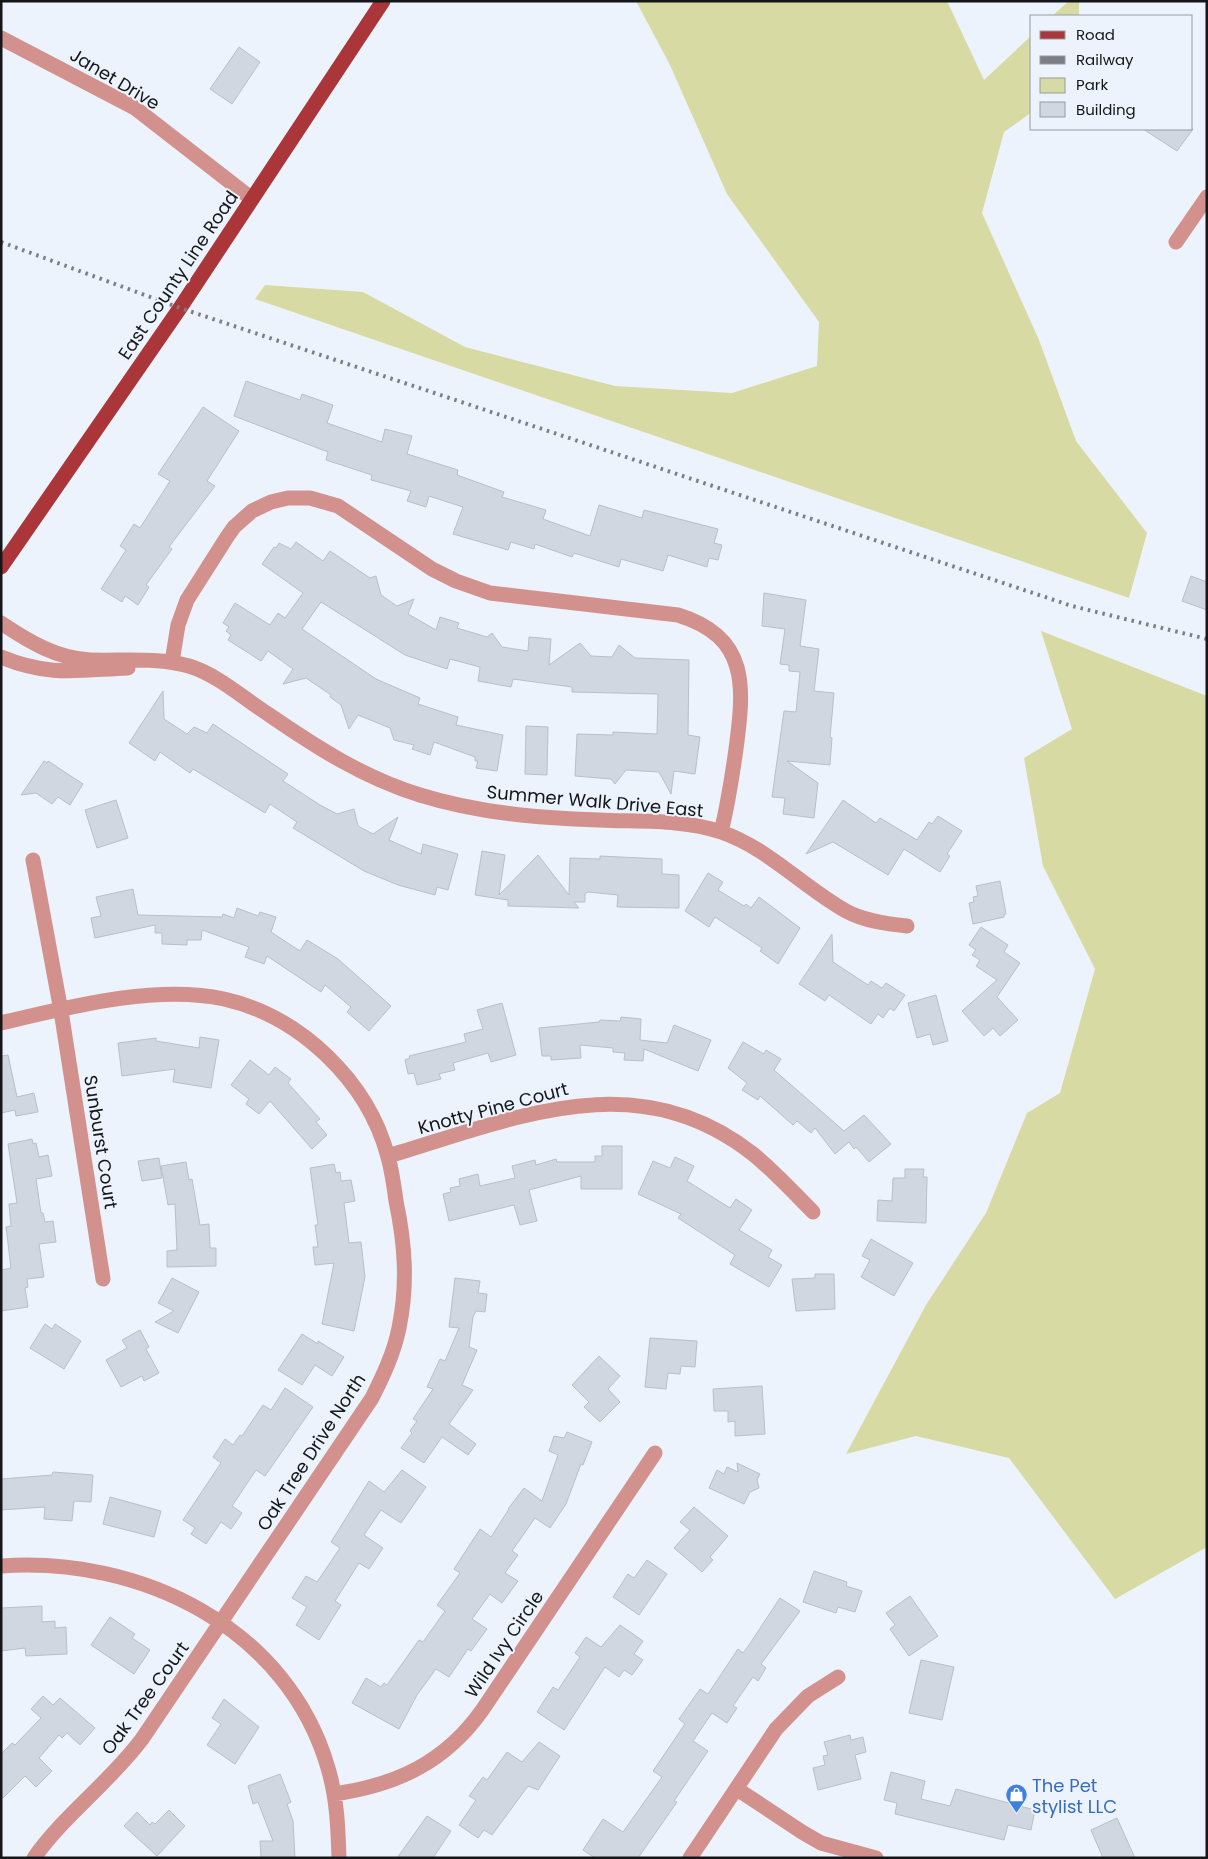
<svg xmlns="http://www.w3.org/2000/svg" width="1208" height="1859" font-family="Poppins,sans-serif">
<style>
.green{fill:#d7daa2}
.building{fill:#d0d7e0;stroke:#b8bfc7}
.lines{fill:none;stroke-linecap:round;stroke-linejoin:round}
.minor{stroke:#d3918d;stroke-width:15}
.major{stroke:#ab3639;stroke-width:15}
.rail{stroke:#7b7f85;stroke-width:4;stroke-dasharray:2.5 5;stroke-linecap:butt}
.labels{text-anchor:middle;dominant-baseline:central;stroke-width:4;stroke-linejoin:round;paint-order:stroke}
.street-label{font-size:18px;fill:#141619;stroke:#ecf3fc}
.shop-label{font-size:18px;fill:#366cbe;stroke:#ecf3fc;text-anchor:start}
</style>
<rect width="100%" height="100%" fill="#ecf3fc"/>
<path class="green" d="M 636,1 L 947,1 L 984,80 L 1032,35 L 1032,112 L 1004,132 L 982,213 L 1039,340 L 1076,441 L 1147,533 L 1129,598 L 255,299 L 265,285 L 363,292 L 465,347 L 615,386 L 732,393 L 817,366 L 819,322 L 727,194 L 670,65 Z
M 1069,1 L 1079,1 L 1079,16 L 1052,16 Z
M 1041,631 L 1207,696 L 1207,1547 L 1115,1599 L 1009,1458 L 916,1436 L 846,1454 L 926,1305 L 986,1213 L 1027,1113 L 1060,1093 L 1095,969 L 1043,866 L 1024,758 L 1072,729 Z"/>
<path class="building" d="M 239,47 L 260,62 L 232,104 L 210,89 Z
M 1143,129 L 1193,129 L 1177,151 Z
M 246,381 L 300,400 L 302,394 L 333,405 L 327,423 L 382,442 L 385,429 L 412,436 L 407,454 L 458,470 L 457,475 L 504,492 L 502,497 L 546,510 L 543,519 L 590,536 L 599,505 L 642,518 L 644,510 L 718,529 L 714,543 L 722,545 L 718,560 L 709,558 L 707,567 L 668,555 L 663,571 L 621,559 L 619,567 L 574,553 L 572,557 L 535,544 L 534,549 L 511,542 L 508,550 L 453,534 L 463,507 L 429,496 L 426,507 L 407,501 L 411,491 L 371,480 L 372,475 L 326,460 L 328,452 L 234,416 Z
M 203,407 L 239,431 L 207,481 L 215,486 L 169,547 L 172,549 L 146,585 L 149,587 L 138,605 L 125,596 L 122,602 L 101,589 L 126,550 L 120,546 L 134,524 L 140,528 L 170,481 L 158,474 Z
M 296,542 L 323,561 L 330,551 L 370,578 L 376,576 L 381,595 L 397,606 L 414,599 L 408,614 L 436,630 L 440,617 L 459,623 L 457,628 L 487,637 L 492,633 L 502,647 L 528,651 L 529,637 L 551,639 L 549,665 L 580,643 L 591,656 L 612,657 L 619,645 L 635,658 L 689,660 L 688,735 L 700,737 L 695,774 L 674,771 L 671,794 L 659,772 L 626,770 L 615,784 L 611,779 L 575,776 L 577,734 L 613,735 L 613,732 L 657,734 L 658,694 L 572,692 L 572,687 L 513,679 L 511,687 L 478,681 L 480,667 L 450,659 L 447,669 L 405,655 L 321,602 L 302,629 L 376,679 L 420,698 L 418,704 L 458,717 L 456,725 L 503,735 L 497,771 L 476,768 L 478,761 L 475,761 L 475,757 L 434,742 L 430,755 L 412,749 L 414,745 L 394,740 L 390,728 L 358,715 L 349,729 L 341,705 L 330,697 L 331,695 L 306,678 L 283,684 L 293,669 L 268,651 L 261,661 L 228,640 L 231,635 L 226,631 L 229,627 L 223,623 L 235,603 L 270,625 L 278,613 L 285,618 L 303,593 L 262,564 L 274,547 L 276,548 L 279,543 L 291,549 Z
M 1191,576 L 1207,582 L 1207,610 L 1182,601 Z
M 764,593 L 806,600 L 800,646 L 819,649 L 814,691 L 834,693 L 830,737 L 832,738 L 830,765 L 787,761 L 818,783 L 814,818 L 783,814 L 785,798 L 772,797 L 784,711 L 796,712 L 800,672 L 789,671 L 789,665 L 780,664 L 785,629 L 762,626 Z
M 163,691 L 164,719 L 187,734 L 194,727 L 207,733 L 213,724 L 288,774 L 283,781 L 320,805 L 337,814 L 354,809 L 358,826 L 373,834 L 398,817 L 389,840 L 421,854 L 423,844 L 458,854 L 448,890 L 437,887 L 435,895 L 398,885 L 364,871 L 293,828 L 297,822 L 270,804 L 265,813 L 193,769 L 190,773 L 160,752 L 155,761 L 129,743 Z
M 526,726 L 548,727 L 547,775 L 525,774 Z
M 44,761 L 47,763 L 48,761 L 83,784 L 70,805 L 58,797 L 52,804 L 36,793 L 21,795 Z
M 116,800 L 128,838 L 97,848 L 85,810 Z
M 843,800 L 876,823 L 880,818 L 917,840 L 929,822 L 932,824 L 938,816 L 962,831 L 947,854 L 950,856 L 940,872 L 904,849 L 888,875 L 833,842 L 806,854 Z
M 482,851 L 505,855 L 499,895 L 538,855 L 569,895 L 570,858 L 600,859 L 600,856 L 662,859 L 662,874 L 679,875 L 679,908 L 617,907 L 618,895 L 588,892 L 585,894 L 585,902 L 574,902 L 579,908 L 508,906 L 508,900 L 475,895 Z
M 708,873 L 723,882 L 718,890 L 744,906 L 746,904 L 751,908 L 759,897 L 800,928 L 778,964 L 760,951 L 762,948 L 715,917 L 709,927 L 685,911 Z
M 1000,881 L 1006,914 L 1004,914 L 1004,917 L 973,924 L 969,903 L 974,902 L 973,897 L 978,896 L 976,886 Z
M 133,889 L 138,915 L 222,917 L 223,914 L 234,918 L 237,908 L 258,916 L 260,912 L 276,917 L 271,932 L 300,951 L 307,940 L 338,959 L 391,1006 L 369,1031 L 347,1012 L 351,1007 L 325,985 L 321,992 L 267,956 L 264,964 L 245,957 L 249,947 L 202,930 L 201,940 L 187,940 L 187,945 L 162,944 L 162,933 L 155,933 L 155,925 L 95,938 L 91,918 L 101,916 L 96,897 Z
M 981,927 L 1008,945 L 1004,952 L 1020,963 L 997,997 L 1018,1020 L 1000,1036 L 993,1028 L 984,1036 L 962,1011 L 997,980 L 976,966 L 980,960 L 972,955 L 976,950 L 969,945 Z
M 832,934 L 833,962 L 868,985 L 871,981 L 882,988 L 886,983 L 905,995 L 894,1011 L 890,1008 L 883,1018 L 878,1014 L 871,1024 L 829,995 L 825,1001 L 799,984 Z
M 936,995 L 948,1041 L 933,1045 L 930,1034 L 917,1038 L 908,1003 Z
M 502,1003 L 516,1055 L 491,1062 L 488,1053 L 453,1063 L 455,1070 L 439,1074 L 441,1079 L 417,1085 L 414,1073 L 408,1074 L 405,1060 L 410,1058 L 409,1056 L 466,1042 L 464,1034 L 483,1029 L 477,1010 Z
M 621,1017 L 641,1019 L 640,1040 L 667,1043 L 674,1025 L 711,1040 L 698,1071 L 644,1049 L 643,1061 L 624,1060 L 625,1053 L 613,1052 L 613,1048 L 580,1045 L 581,1058 L 551,1060 L 551,1056 L 542,1056 L 539,1028 L 599,1022 L 600,1020 L 620,1021 Z
M 200,1037 L 219,1040 L 211,1088 L 173,1082 L 175,1069 L 122,1076 L 118,1043 L 156,1038 L 156,1041 L 199,1048 Z
M 743,1042 L 764,1054 L 766,1050 L 781,1059 L 774,1070 L 844,1131 L 864,1115 L 891,1144 L 869,1162 L 856,1147 L 854,1149 L 849,1142 L 835,1154 L 815,1128 L 811,1133 L 797,1121 L 793,1125 L 760,1096 L 758,1100 L 742,1090 L 747,1083 L 728,1068 Z
M 8,1055 L 17,1097 L 34,1093 L 38,1112 L 16,1116 L 15,1110 L 1,1113 L 1,1056 Z
M 250,1060 L 269,1075 L 275,1067 L 291,1079 L 288,1083 L 320,1119 L 316,1122 L 327,1135 L 312,1149 L 270,1101 L 259,1114 L 246,1104 L 249,1099 L 231,1085 Z
M 32,1139 L 33,1144 L 36,1143 L 39,1157 L 48,1155 L 52,1176 L 36,1179 L 41,1213 L 43,1213 L 45,1222 L 53,1221 L 56,1242 L 39,1244 L 44,1277 L 27,1279 L 28,1287 L 25,1288 L 28,1307 L 1,1311 L 1,1270 L 11,1268 L 6,1227 L 11,1226 L 9,1204 L 17,1203 L 8,1144 Z
M 602,1146 L 622,1146 L 622,1189 L 581,1189 L 581,1176 L 529,1190 L 537,1221 L 520,1225 L 514,1205 L 449,1221 L 443,1194 L 451,1192 L 450,1188 L 460,1186 L 459,1179 L 478,1174 L 480,1186 L 515,1178 L 512,1166 L 535,1160 L 536,1165 L 556,1159 L 557,1162 L 595,1162 L 595,1156 L 602,1156 Z
M 675,1157 L 694,1166 L 687,1181 L 730,1208 L 736,1199 L 752,1210 L 739,1230 L 772,1250 L 768,1257 L 782,1265 L 769,1287 L 730,1264 L 735,1255 L 678,1218 L 681,1214 L 638,1194 L 653,1161 L 670,1168 Z
M 159,1158 L 162,1178 L 142,1181 L 138,1161 Z
M 186,1162 L 189,1180 L 192,1179 L 200,1225 L 209,1224 L 210,1248 L 216,1248 L 216,1266 L 167,1267 L 167,1251 L 177,1250 L 175,1204 L 168,1205 L 161,1166 Z
M 334,1164 L 336,1173 L 340,1172 L 341,1181 L 351,1180 L 355,1201 L 344,1203 L 349,1243 L 361,1242 L 365,1277 L 354,1331 L 322,1324 L 334,1263 L 315,1265 L 313,1247 L 318,1247 L 315,1225 L 318,1225 L 310,1168 Z
M 905,1169 L 924,1169 L 923,1177 L 927,1177 L 926,1223 L 877,1221 L 878,1200 L 892,1201 L 893,1178 L 905,1178 Z
M 871,1239 L 913,1263 L 894,1296 L 861,1277 L 870,1260 L 862,1256 Z
M 815,1274 L 834,1274 L 835,1309 L 796,1311 L 792,1279 L 815,1278 Z
M 172,1278 L 199,1292 L 178,1333 L 155,1322 L 174,1311 L 158,1303 Z
M 455,1278 L 480,1281 L 478,1293 L 487,1294 L 485,1312 L 476,1311 L 473,1317 L 469,1347 L 477,1350 L 462,1385 L 473,1390 L 449,1424 L 476,1444 L 468,1455 L 442,1437 L 424,1463 L 401,1448 L 412,1433 L 410,1431 L 417,1421 L 413,1419 L 433,1389 L 427,1387 L 440,1359 L 445,1361 L 459,1328 L 449,1327 Z
M 45,1324 L 52,1329 L 55,1324 L 81,1341 L 64,1369 L 30,1348 Z
M 140,1330 L 149,1347 L 146,1349 L 159,1373 L 144,1381 L 142,1376 L 121,1387 L 106,1360 L 127,1348 L 122,1340 Z
M 302,1334 L 318,1344 L 318,1341 L 344,1357 L 332,1376 L 315,1365 L 302,1385 L 278,1370 Z
M 650,1338 L 697,1341 L 695,1367 L 681,1366 L 680,1374 L 668,1373 L 666,1389 L 645,1387 Z
M 599,1356 L 620,1376 L 608,1389 L 620,1402 L 600,1422 L 584,1407 L 589,1402 L 572,1385 Z
M 762,1386 L 765,1434 L 735,1436 L 735,1421 L 728,1422 L 728,1411 L 714,1411 L 713,1389 Z
M 285,1388 L 313,1407 L 265,1476 L 256,1470 L 232,1506 L 242,1513 L 231,1529 L 221,1522 L 206,1544 L 191,1534 L 195,1528 L 183,1520 L 221,1463 L 213,1457 L 225,1439 L 233,1445 L 240,1435 L 242,1436 L 263,1405 L 271,1410 Z
M 567,1432 L 592,1442 L 583,1465 L 581,1464 L 566,1504 L 550,1528 L 535,1518 L 512,1551 L 518,1555 L 505,1573 L 518,1581 L 502,1603 L 490,1594 L 472,1619 L 487,1629 L 471,1651 L 468,1649 L 449,1677 L 436,1669 L 417,1695 L 399,1729 L 352,1703 L 366,1678 L 381,1687 L 384,1683 L 387,1685 L 419,1640 L 423,1642 L 445,1611 L 437,1605 L 460,1573 L 454,1569 L 480,1529 L 491,1537 L 509,1509 L 508,1509 L 524,1488 L 542,1501 L 558,1455 L 549,1451 L 554,1436 L 564,1438 Z
M 737,1463 L 760,1474 L 757,1480 L 759,1488 L 750,1492 L 744,1504 L 709,1488 L 717,1470 L 724,1474 L 727,1467 L 738,1472 Z
M 402,1470 L 426,1487 L 401,1523 L 381,1510 L 364,1535 L 383,1548 L 369,1569 L 359,1563 L 335,1601 L 341,1605 L 319,1640 L 296,1625 L 307,1607 L 292,1598 L 306,1576 L 317,1582 L 340,1548 L 331,1542 L 369,1481 L 384,1492 Z
M 53,1472 L 93,1475 L 91,1502 L 74,1501 L 72,1521 L 44,1519 L 45,1507 L 1,1510 L 1,1479 L 52,1475 Z
M 110,1497 L 161,1511 L 154,1537 L 103,1524 Z
M 694,1507 L 728,1536 L 710,1557 L 713,1560 L 702,1572 L 674,1548 L 690,1530 L 680,1522 Z
M 647,1560 L 667,1574 L 639,1615 L 613,1597 L 628,1574 L 634,1578 Z
M 814,1571 L 847,1582 L 846,1586 L 862,1591 L 855,1612 L 838,1607 L 836,1613 L 803,1602 Z
M 910,1596 L 938,1636 L 909,1656 L 890,1629 L 895,1625 L 886,1613 Z
M 780,1598 L 800,1611 L 761,1664 L 766,1668 L 758,1681 L 753,1677 L 733,1706 L 737,1708 L 727,1723 L 712,1713 L 693,1741 L 708,1751 L 674,1801 L 677,1802 L 638,1858 L 595,1858 L 583,1850 L 603,1819 L 623,1832 L 662,1777 L 653,1771 L 685,1724 L 679,1719 L 700,1689 L 708,1694 L 738,1649 L 743,1653 L 749,1645 Z
M 42,1606 L 42,1622 L 55,1621 L 55,1628 L 66,1627 L 67,1654 L 26,1656 L 25,1648 L 1,1651 L 1,1608 Z
M 110,1617 L 135,1634 L 132,1638 L 150,1650 L 134,1674 L 91,1645 Z
M 620,1625 L 643,1641 L 634,1654 L 643,1660 L 632,1675 L 624,1670 L 619,1677 L 605,1667 L 564,1730 L 537,1712 L 553,1687 L 558,1690 L 580,1657 L 575,1653 L 586,1637 L 601,1647 Z
M 921,1660 L 954,1667 L 942,1720 L 909,1713 Z
M 43,1696 L 53,1705 L 60,1698 L 95,1728 L 80,1745 L 67,1733 L 62,1738 L 59,1735 L 39,1758 L 52,1771 L 36,1787 L 25,1776 L 1,1800 L 1,1754 L 12,1743 L 15,1745 L 41,1718 L 31,1709 Z
M 224,1699 L 259,1727 L 235,1764 L 207,1745 L 221,1724 L 212,1718 Z
M 850,1735 L 851,1740 L 863,1737 L 866,1752 L 855,1755 L 861,1779 L 818,1790 L 813,1768 L 825,1765 L 823,1756 L 828,1755 L 824,1742 Z
M 539,1742 L 560,1756 L 538,1790 L 528,1786 L 492,1835 L 484,1830 L 478,1838 L 459,1825 L 476,1800 L 469,1796 L 483,1777 L 487,1780 L 507,1752 L 522,1762 Z
M 891,1772 L 925,1781 L 921,1799 L 950,1806 L 956,1789 L 1035,1810 L 1031,1830 L 1008,1825 L 1004,1840 L 895,1814 L 897,1803 L 884,1800 Z
M 280,1774 L 291,1802 L 287,1804 L 293,1821 L 295,1858 L 261,1858 L 260,1841 L 273,1841 L 258,1802 L 253,1804 L 248,1786 Z
M 169,1810 L 185,1826 L 157,1856 L 124,1826 L 137,1812 L 150,1825 L 152,1822 L 155,1824 Z
M 427,1816 L 451,1831 L 433,1858 L 397,1858 Z
M 1117,1818 L 1135,1858 L 1103,1858 L 1091,1830 Z"/>
<g class="lines">
<path class="minor" d="M 1,38 L 135,108 L 252,199
M 1176,242 L 1207,197
M 1,623 C 28,641 57,659 91,660 C 123,661 157,657 189,666 C 218,675 243,698 268,714 C 316,747 364,778 420,795 C 478,813 538,818 599,820 C 639,822 683,819 721,832 C 768,848 803,887 846,911 C 864,921 887,924 907,926
M 1,657 C 49,677 79,670 128,668
M 172,662 L 178,625 L 187,600 L 227,537 L 234,527 L 252,511 L 271,502 L 288,498 L 310,498 L 338,506 L 432,569 L 456,581 L 490,593 L 678,615 C 750,637 744,688 736,749 C 732,777 728,804 721,832
M 33,860 L 61,1011 L 103,1279
M 1,1023 C 69,1007 156,984 224,999 C 300,1016 368,1081 388,1157 C 392,1171 394,1186 396,1201 C 405,1244 408,1284 399,1328 C 394,1353 383,1376 372,1398 L 142,1739 C 110,1782 65,1814 34,1858
M 388,1156 C 513,1119 636,1062 753,1154 C 775,1172 794,1193 813,1212
M 1,1566 C 140,1556 287,1627 328,1768 C 337,1798 338,1827 339,1858
M 737,1789 L 802,1832 L 821,1843 L 876,1858
M 334,1794 C 397,1785 446,1762 483,1709 L 655,1453
M 690,1858 L 776,1729 L 808,1696 L 838,1677"/>
<path class="major" d="M 1,567 L 180,308 L 383,1"/>
<path class="rail" d="M 1,242 L 180,308 L 1072,606 L 1207,639"/>
</g>
<defs>
<symbol id="shop-pin" viewBox="-11 -11 22 30"><path d="M0 17L-7.5 6A9.5 9.5 0 1 1 7.5 6Z" fill="#3f7fe0" stroke="#ecf3fc"/><path d="M-5-2.5h2.3a2.7 3.5 0 0 1 5.4 0H5L5.5 6h-11ZM-1.5-2.5h3a1.5 2.3 0 0 0-3 0Z" fill="#fff"/></symbol>
</defs>
<g fill-rule="evenodd">
<use href="#shop-pin" x="1004" y="1782" width="25" height="34"/>
</g>
<g class="labels">
<g class="street-label">
<text transform="translate(115 79) rotate(31)">Janet Drive</text>
<text transform="translate(178 275) rotate(-56)">East County Line Road</text>
<text transform="translate(595 801) rotate(5)">Summer Walk Drive East</text>
<text transform="translate(493 1108) rotate(-15)">Knotty Pine Court</text>
<text transform="translate(101 1142) rotate(81)">Sunburst Court</text>
<text transform="translate(311 1452) rotate(-57)">Oak Tree Drive North</text>
<text transform="translate(504 1644) rotate(-56)">Wild Ivy Circle</text>
<text transform="translate(145 1698) rotate(-54)">Oak Tree Court</text>
</g>
<g class="shop-label">
<text x="1032" y="1785">The Pet<tspan x="1032" dy="21">stylist LLC</tspan></text>
</g>
</g>
<rect width="1208" height="1859" fill="none" stroke="#141619" stroke-width="5"/>
<rect x="1030" y="15" width="162" height="115" fill="#ecf3fc" stroke="#969ba1"/>
<rect x="1040" y="31" width="25" height="8" fill="#ab3639" stroke="#969ba1"/>
<text x="1076" y="40" font-size="15" fill="#141619">Road</text>
<rect x="1040" y="56" width="25" height="8" fill="#7b7f85" stroke="#969ba1"/>
<text x="1076" y="65" font-size="15" fill="#141619">Railway</text>
<rect x="1040" y="78" width="25" height="15" fill="#d7daa2" stroke="#969ba1"/>
<text x="1076" y="90" font-size="15" fill="#141619">Park</text>
<rect x="1040" y="102" width="25" height="15" fill="#d0d7e0" stroke="#969ba1"/>
<text x="1076" y="115" font-size="15" fill="#141619">Building</text>
</svg>
